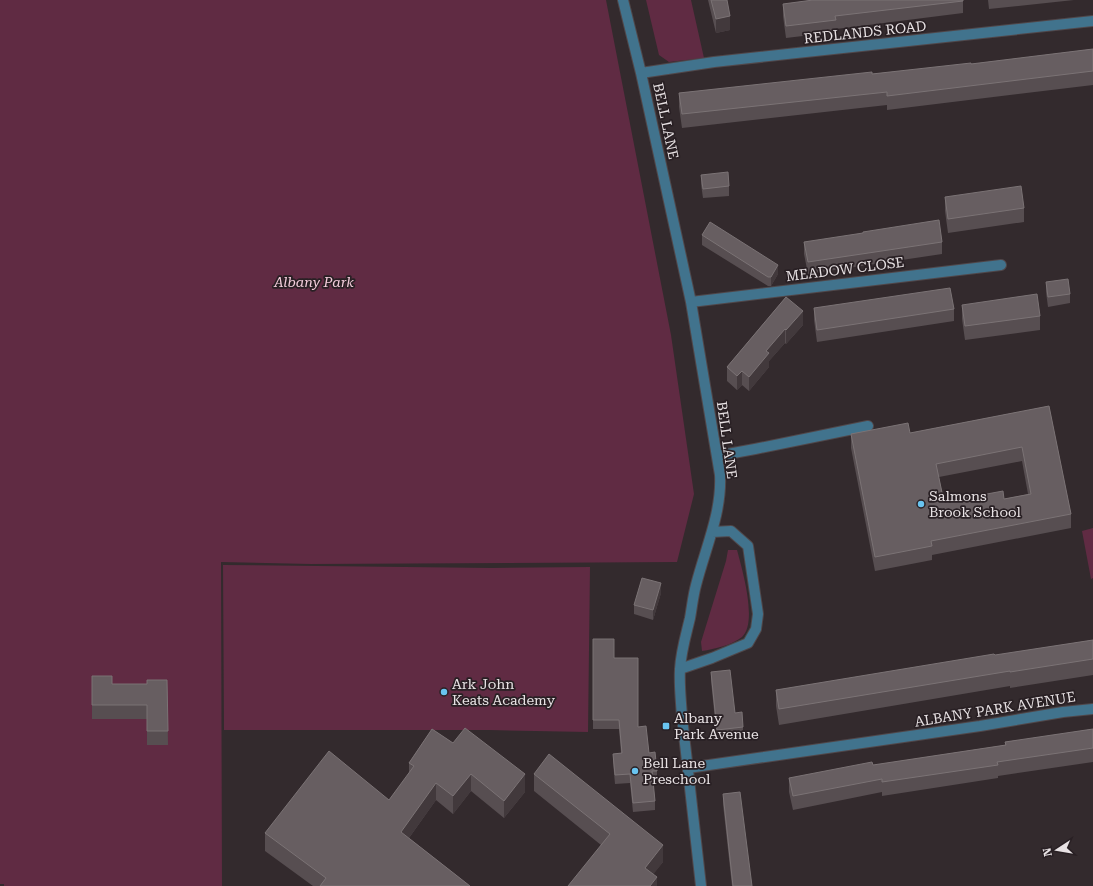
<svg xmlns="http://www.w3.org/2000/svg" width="1093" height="886" font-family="'Roboto Serif',serif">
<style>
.green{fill:#602b43}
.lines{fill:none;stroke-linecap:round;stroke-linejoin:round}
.minor-casing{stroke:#50474a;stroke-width:12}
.minor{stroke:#41738d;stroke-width:10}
.wall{fill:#574e51;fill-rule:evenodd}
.shaded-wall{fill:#42393c}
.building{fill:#675e61;stroke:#7b7375;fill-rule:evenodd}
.poi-dot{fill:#69c4f0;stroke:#292024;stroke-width:1.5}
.labels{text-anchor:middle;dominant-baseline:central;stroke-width:3.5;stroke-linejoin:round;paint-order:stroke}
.street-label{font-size:14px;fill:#e8e2e4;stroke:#292024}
.park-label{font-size:14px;font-style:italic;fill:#f4cddc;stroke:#292024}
.poi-label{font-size:14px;fill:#e8e2e4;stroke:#292024;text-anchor:start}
</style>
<rect width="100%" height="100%" fill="#332a2d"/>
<path class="green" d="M 0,0 L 606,0 L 671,335 L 694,494 L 677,562 L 311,564 L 221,562 L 222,886 L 4,886 L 4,884 L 0,884 Z
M 646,0 L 691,0 L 704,58 L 669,62 L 659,55 Z
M 1093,528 L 1093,578 L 1091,579 L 1082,531 Z
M 728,550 L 737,550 C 742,569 758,622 742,637 C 732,645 715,649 702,651 L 701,642 L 726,561 Z
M 223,565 L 491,568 L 590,567 L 588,732 L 489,730 L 224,730 Z"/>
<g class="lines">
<defs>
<path id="minor" d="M 623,0 L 641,73 L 691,302 L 720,475 C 722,513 705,549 696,585 C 693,596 692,607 690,618 C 686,635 681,651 680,669 C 679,685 681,701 682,717 L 701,886
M 641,73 L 714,62 L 1093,21
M 691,302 L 1001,265
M 717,456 L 755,449 L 868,426
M 680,669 L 712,658 L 748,643 L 756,629 L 758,614 L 748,546 L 731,531 L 712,532
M 688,768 L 980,726 L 1063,712 L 1093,709"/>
</defs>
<use href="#minor" class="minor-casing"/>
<use href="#minor" class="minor"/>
</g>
<path class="wall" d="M 708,0 L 727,0 L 730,30 L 716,33 Z
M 963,0 L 963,13 L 836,29 L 836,32 L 786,38 L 783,16 L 783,4 Z
M 988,0 L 1074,0 L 989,9 Z
M 1093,49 L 1093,85 L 887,110 L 887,105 L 682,128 L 679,107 L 679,93 L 971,64 Z
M 701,175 L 729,186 L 729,196 L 703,198 L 701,184 Z
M 945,197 L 1024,208 L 1024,222 L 948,233 L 945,211 Z
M 702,235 L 778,274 L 771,286 L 768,286 L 702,245 Z
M 804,242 L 942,242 L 942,254 L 808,274 L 804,254 Z
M 1046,282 L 1070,294 L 1070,303 L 1048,307 L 1046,292 Z
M 786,297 L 803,325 L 786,344 L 785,343 L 769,361 L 769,367 L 749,391 L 742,385 L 737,390 L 727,381 L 727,367 Z
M 962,305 L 1040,316 L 1040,330 L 965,340 L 962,319 Z
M 814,308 L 954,309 L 954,321 L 817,342 L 814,320 Z
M 1049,406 L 1071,514 L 1071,528 L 932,555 L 932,560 L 875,571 L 851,448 L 851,434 L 910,433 ZM 1022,461 L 1028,494 L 1004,499 L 944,502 L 939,477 Z
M 661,593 L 653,620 L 634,614 L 634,605 Z
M 593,639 L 614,658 L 638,727 L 649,753 L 657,771 L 657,780 L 653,780 L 655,801 L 655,810 L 633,812 L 630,783 L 615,784 L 613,762 L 613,754 L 621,753 L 619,729 L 593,729 Z
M 1093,640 L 1093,675 L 1010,688 L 1010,686 L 779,725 L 776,706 L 776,690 Z
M 711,672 L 743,727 L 743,736 L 717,739 L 711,681 Z
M 92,676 L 112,684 L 147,684 L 167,680 L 168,745 L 147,745 L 147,719 L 92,719 Z
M 432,729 L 525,792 L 504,818 L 471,791 L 453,814 L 436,800 L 409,838 L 470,886 L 313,886 L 265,851 L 265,833 L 389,800 L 409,774 L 409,763 Z
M 1093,729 L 1093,762 L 998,776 L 998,778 L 882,796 L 882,792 L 793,810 L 789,792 L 789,778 L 1005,745 L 1005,742 Z
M 534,774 L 663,862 L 653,874 L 601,845 L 534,791 Z
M 723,794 L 752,886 L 732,886 L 723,804 Z"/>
<path class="shaded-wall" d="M 730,16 L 730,30 L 716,33 L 716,19 Z
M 778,265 L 778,274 L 771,286 L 771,277 Z
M 803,311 L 803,325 L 786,344 L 786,330 Z
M 785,329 L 785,343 L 769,361 L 769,367 L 749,391 L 749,377 L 766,351 Z
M 742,371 L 742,385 L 737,390 L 737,376 Z
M 661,583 L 661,593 L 653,620 L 653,610 Z
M 471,774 L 471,791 L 453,814 L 453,796 Z
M 525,774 L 525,792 L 504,818 L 504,801 Z
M 436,783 L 436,800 L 401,849 L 401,832 Z
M 663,845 L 663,862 L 645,885 L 645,868 Z
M 657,877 L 657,886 L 650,886 Z"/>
<path class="building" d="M 711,0 L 727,0 L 730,16 L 716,19 Z
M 813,0 L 963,0 L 963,1 L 835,16 L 836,20 L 786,26 L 783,4 Z
M 1093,49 L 1093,71 L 887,96 L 887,92 L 682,114 L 679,93 L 872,72 L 872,74 L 971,63 L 971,64 Z
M 728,172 L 729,186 L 703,189 L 701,175 Z
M 1021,186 L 1024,208 L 948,219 L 945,197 Z
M 939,220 L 942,242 L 808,262 L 804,242 L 863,233 L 863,232 Z
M 710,222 L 778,265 L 771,277 L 768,277 L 702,235 Z
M 1068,279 L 1070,294 L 1048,297 L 1046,282 Z
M 950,288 L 954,309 L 817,330 L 814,308 Z
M 1037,294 L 1040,316 L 965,326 L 962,305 Z
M 786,297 L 803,311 L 786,330 L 785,329 L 766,351 L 769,353 L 749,377 L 742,371 L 737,376 L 727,367 Z
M 1049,406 L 1071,514 L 931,541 L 932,546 L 875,557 L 851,434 L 908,423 L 910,433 ZM 1022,447 L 1031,494 L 1004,499 L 1003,491 L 944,502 L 936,464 Z
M 642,578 L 661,583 L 653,610 L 634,605 Z
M 593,639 L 614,639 L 614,658 L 638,658 L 638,727 L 646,726 L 649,753 L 655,752 L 657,771 L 652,771 L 655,801 L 633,803 L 630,774 L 615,775 L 613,754 L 622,753 L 619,720 L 593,720 Z
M 1093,640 L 1093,659 L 1010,672 L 1010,671 L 779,709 L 776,690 L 994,654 L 995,655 Z
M 730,670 L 735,713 L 742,712 L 743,727 L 717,730 L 711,672 Z
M 92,676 L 112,676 L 112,684 L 147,684 L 147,680 L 167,680 L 168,731 L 147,731 L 147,705 L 92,705 Z
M 465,728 L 525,774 L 504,801 L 471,774 L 453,796 L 436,783 L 401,832 L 470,886 L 320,886 L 326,878 L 265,833 L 329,751 L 389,800 L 414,766 L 409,763 L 432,729 L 453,743 Z
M 1093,729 L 1093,748 L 997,762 L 998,765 L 882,782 L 882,779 L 793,796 L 789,778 L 872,762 L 873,765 L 1006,745 L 1005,742 Z
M 549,754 L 663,845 L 645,868 L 657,877 L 650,886 L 568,886 L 610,834 L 534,774 Z
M 740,792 L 752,886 L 733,886 L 723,794 Z"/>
<g class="poi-dot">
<circle cx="921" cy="504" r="4"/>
<circle cx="444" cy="692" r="4"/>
<rect x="662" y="722" width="8" height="8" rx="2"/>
<circle cx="635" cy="771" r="4"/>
</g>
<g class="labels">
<g class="street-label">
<text transform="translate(865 32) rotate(-6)">REDLANDS ROAD</text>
<text transform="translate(666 121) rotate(78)">BELL LANE</text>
<text transform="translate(845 269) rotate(-7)">MEADOW CLOSE</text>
<text transform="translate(727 440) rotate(82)">BELL LANE</text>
<text transform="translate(995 709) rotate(-9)">ALBANY PARK AVENUE</text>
</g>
<g class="park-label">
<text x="314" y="282">Albany Park</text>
</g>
<g class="poi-label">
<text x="929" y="496">Salmons<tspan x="929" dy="16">Brook School</tspan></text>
<text x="452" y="684">Ark John<tspan x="452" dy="16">Keats Academy</tspan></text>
<text x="674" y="718">Albany<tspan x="674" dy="16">Park Avenue</tspan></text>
<text x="643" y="763">Bell Lane<tspan x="643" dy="16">Preschool</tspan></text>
</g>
</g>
<g transform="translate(1057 850) rotate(258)" stroke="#292024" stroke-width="3" paint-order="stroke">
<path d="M0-3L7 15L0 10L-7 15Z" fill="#e8e2e4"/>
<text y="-6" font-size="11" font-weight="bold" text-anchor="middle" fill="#e8e2e4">N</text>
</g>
</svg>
